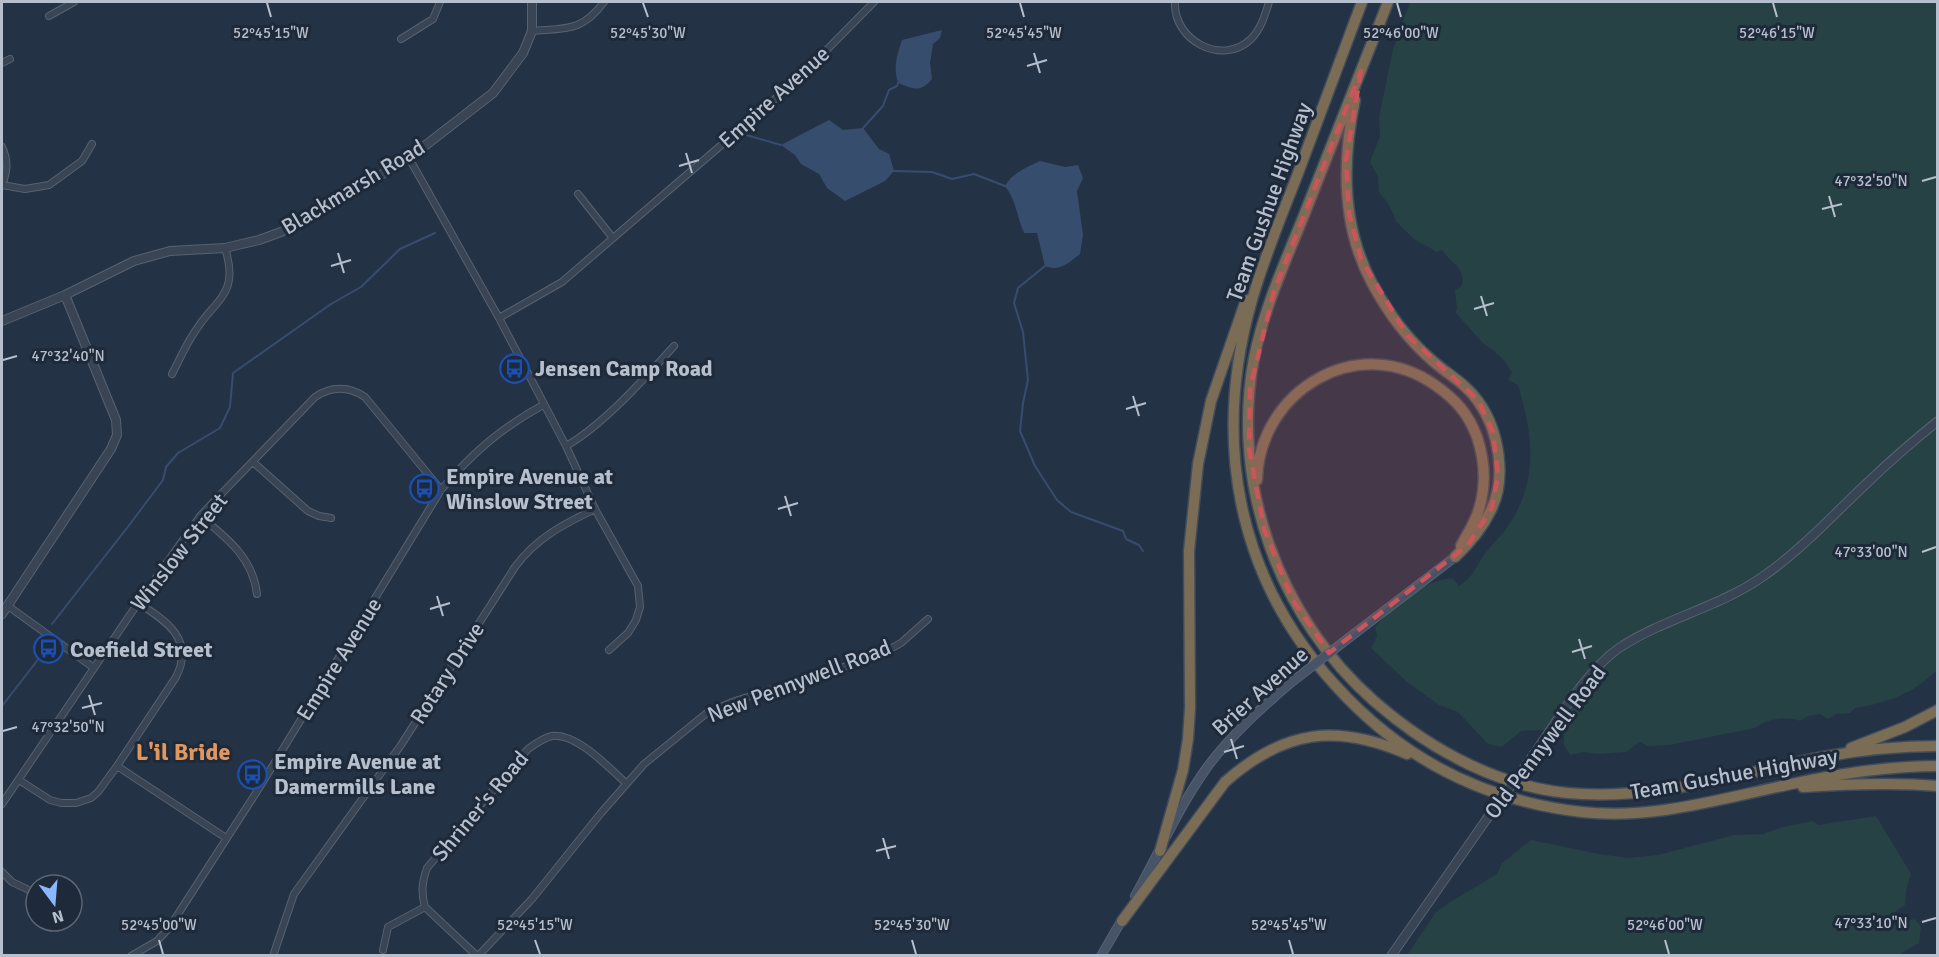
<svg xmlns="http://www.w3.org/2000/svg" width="1939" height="957" font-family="Signika,sans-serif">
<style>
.green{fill:#264245}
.water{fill:#374d6d}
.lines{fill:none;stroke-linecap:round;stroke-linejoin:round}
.stream{stroke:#374d6d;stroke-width:2}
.minor-casing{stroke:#576271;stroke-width:8}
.tertiary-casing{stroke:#576271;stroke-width:10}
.secondary-casing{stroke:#576271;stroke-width:10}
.motorway-casing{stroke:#414c5b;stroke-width:13}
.minor{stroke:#394454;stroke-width:6}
.tertiary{stroke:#394454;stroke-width:8}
.secondary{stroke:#475367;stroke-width:8}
.motorway{stroke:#7b6c55;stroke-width:10}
.tertiary-bridge-casing{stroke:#576271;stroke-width:10;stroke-linecap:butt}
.secondary-bridge-casing{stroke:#576271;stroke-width:10;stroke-linecap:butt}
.tertiary-bridge{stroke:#394454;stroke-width:8}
.secondary-bridge{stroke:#475367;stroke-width:8}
.marked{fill:#cc555a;fill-opacity:0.2;stroke:#cc555a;stroke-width:4.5;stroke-dasharray:12 8;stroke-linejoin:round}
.ticks{fill:none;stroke:#b6bfcd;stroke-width:2}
.labels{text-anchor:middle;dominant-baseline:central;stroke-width:6;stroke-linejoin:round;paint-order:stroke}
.street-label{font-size:22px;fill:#b6bfcd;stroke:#1e2939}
.poi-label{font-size:22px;font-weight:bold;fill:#b6bfcd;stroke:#1e2939;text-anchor:start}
.neighbourhood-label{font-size:24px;font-weight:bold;fill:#df9760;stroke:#1e2939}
.ticks-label{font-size:15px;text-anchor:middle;fill:#b6bfcd;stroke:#1e2939;stroke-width:6;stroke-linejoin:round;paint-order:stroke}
</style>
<rect width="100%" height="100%" fill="#243245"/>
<path class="green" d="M 1410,2 L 1937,2 L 1937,670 C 1913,694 1887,703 1855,708 L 1850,713 L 1836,714 L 1828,719 L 1820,714 L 1808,716 L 1800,721 C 1788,715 1766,719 1755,728 L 1670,745 L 1648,746 L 1640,742 L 1626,752 L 1597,754 L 1584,752 L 1570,755 L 1564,745 L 1564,729 L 1521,731 L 1502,747 L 1488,744 L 1458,712 L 1439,705 L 1407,682 L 1371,648 L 1377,636 L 1375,627 C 1396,605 1422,580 1453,578 L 1459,586 C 1475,576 1476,565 1487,551 C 1494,542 1502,535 1508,526 C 1539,480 1533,435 1518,385 L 1508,380 L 1512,372 L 1501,357 L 1482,342 L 1455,312 L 1457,309 L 1455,290 L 1461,287 C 1468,269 1450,263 1442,250 L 1437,252 L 1414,239 L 1396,221 L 1389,205 L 1379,192 L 1378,177 L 1370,162 L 1380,136 L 1379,117 L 1393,49 Z
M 1876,816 L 1911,874 L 1906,890 L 1905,905 L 1873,927 L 1883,929 L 1915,919 L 1921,927 L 1919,943 L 1898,955 L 1407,955 L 1436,912 L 1444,906 L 1497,874 L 1502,863 L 1531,840 L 1599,854 L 1628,858 L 1658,855 L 1734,835 L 1763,834 L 1786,826 L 1813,821 L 1818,825 Z"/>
<path class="water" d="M 942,30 L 940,38 L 933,44 L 930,63 L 932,79 C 920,93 914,89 898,83 C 893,67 897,55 902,40 Z
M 829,120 L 843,130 L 863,128 L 879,149 L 889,154 L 894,171 L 885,181 L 845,201 L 827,188 L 819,174 L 801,164 L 795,155 L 781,145 Z
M 1040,161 L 1065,167 L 1078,165 L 1083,178 L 1077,191 L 1083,235 L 1080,254 C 1069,263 1059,272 1045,266 L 1037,233 L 1024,233 C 1017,217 1016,200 1005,186 C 1013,172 1026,168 1040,161 Z"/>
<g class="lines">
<path class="stream" d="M 863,128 L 883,106 L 889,90 L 897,86 L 898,83
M 746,135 L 781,145
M 894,171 L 932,172 L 952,179 L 974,174 L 1005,186
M 1045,266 L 1018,288 L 1014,303 L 1023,332 L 1028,380 L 1023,403 L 1020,431 L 1035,466 L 1057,500 L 1071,512 L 1123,531 L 1126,539 L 1139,545 L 1143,551
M 52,624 L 130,524 L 163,480 L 166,467 L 178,453 L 220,428 L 230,407 L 233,373 L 331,304 L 361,287 L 400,249 L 435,233
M 2,706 L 40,657 L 41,644"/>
<defs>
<path id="minor" d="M 1175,2 C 1173,40 1222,67 1251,39 C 1261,29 1265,15 1269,2
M 49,16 L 74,2
M 532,31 C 566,28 582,32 604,2
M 401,39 L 433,19 L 440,2
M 2,63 L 10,59
M 2,147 C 9,162 7,171 2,186
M 409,158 L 499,318 L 566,446 L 595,509 L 638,586 L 640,607 L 636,620 L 628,633 L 609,650
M 2,185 L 25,189 L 49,185 L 82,161 L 92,144
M 578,194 L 612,237
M 499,318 L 562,282 L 797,80 L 874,2
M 172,374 C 179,361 185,346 194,333 C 215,298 240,296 225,248
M 566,446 C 603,425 645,378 674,346
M 253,462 L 308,511 L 319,516 L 331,518
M 200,516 C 227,538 253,558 257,594
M 8,606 L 94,668
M 117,766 L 226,838
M 19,780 L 50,800 L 61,803 L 76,803 L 91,798 L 98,792 L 117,766 L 176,677 C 195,640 167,621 138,603
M 2,804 L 138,603 L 200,516 L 315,397 C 331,386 349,386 365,397 L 441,490
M 2,872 L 12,882 L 31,891
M 383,950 L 388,927 L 425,907
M 131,956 L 157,941 L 169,928 L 261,785 L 441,490 C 471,454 501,428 543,405
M 273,956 L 294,894 L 401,745 L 515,567 C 536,538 564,524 595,509
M 477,956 L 425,907 C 421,893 422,882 427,868 L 528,749 C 535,744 543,738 552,736 C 577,733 609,768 626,783
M 478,956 L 532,899 L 601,813 L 644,764 L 708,712 L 735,701 L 875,657 L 901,643 L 928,619"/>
<path id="tertiary" d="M 2,321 L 65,295 L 134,261 L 170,251 L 225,248 L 259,240 L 281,232 L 324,209 L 409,158 L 493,93 L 523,53 L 532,31 L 532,2
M 2,614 L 111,449 L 117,435 L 116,420 L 65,295
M 1534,754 C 1558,720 1586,671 1619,648 C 1664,618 1721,607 1765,575 C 1802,549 1833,515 1866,484 C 1889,462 1913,441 1938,421
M 1391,956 L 1486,820"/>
<path id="secondary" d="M 1350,637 L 1455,557
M 1135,896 C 1159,853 1179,806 1208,766 C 1232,734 1262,707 1293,681
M 1101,956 L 1123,918"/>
<path id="motorway" d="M 1362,2 C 1340,60 1319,118 1297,176 C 1281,217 1264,258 1252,300 C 1212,440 1236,577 1336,686 C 1403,760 1484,801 1582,812 C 1651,820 1720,799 1787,785 C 1836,774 1887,766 1938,766
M 1388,2 C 1361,71 1333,141 1306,210 C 1287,258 1264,307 1254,358 C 1230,483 1279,618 1374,701 C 1431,751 1505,791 1582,794 C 1665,798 1742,773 1823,757 C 1860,750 1899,746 1938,746
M 1355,100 C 1342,161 1342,227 1372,283 C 1388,313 1408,340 1434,362 C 1449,375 1466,384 1478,401 C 1499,430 1507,478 1491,510 C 1482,529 1470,543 1455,557
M 1257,480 C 1259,390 1359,331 1435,385 C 1456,400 1468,413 1477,437 C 1485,461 1486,486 1479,509 C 1475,523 1467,534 1461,546
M 1851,748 L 1905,727 L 1938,710
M 1803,787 C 1848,784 1892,782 1938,786
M 1160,851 L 1183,770 L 1188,739 L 1190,708 L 1189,551 L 1198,464 L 1211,401 L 1246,300
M 1122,921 L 1225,782 C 1284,730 1336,723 1407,754"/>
</defs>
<use href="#minor" class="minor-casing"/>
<use href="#tertiary" class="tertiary-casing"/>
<use href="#secondary" class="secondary-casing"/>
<use href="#motorway" class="motorway-casing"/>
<use href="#minor" class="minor"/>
<use href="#tertiary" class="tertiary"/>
<use href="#secondary" class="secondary"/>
<use href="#motorway" class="motorway"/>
<defs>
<path id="tertiary-bridge" d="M 1486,820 L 1534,754"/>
<path id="secondary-bridge" d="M 1293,681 L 1350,637"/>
</defs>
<use href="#tertiary-bridge" class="tertiary-bridge-casing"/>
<use href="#secondary-bridge" class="secondary-bridge-casing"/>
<use href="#tertiary-bridge" class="tertiary-bridge"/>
<use href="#secondary-bridge" class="secondary-bridge"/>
</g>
<path class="marked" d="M 1361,71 L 1346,160 L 1349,213 L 1361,259 L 1407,335 L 1478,400 L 1493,432 L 1498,476 L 1492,508 L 1468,545 L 1329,653 L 1292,599 L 1264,529 L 1249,448 L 1250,388 L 1274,291 Z"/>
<path class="ticks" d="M 267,3 L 271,17M 643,3 L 648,17M 1020,3 L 1024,17M 1397,3 L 1401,17M 1773,3 L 1777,17M 1034,53 L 1040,73M 1027,66 L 1047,60M 686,153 L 692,173M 679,166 L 699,160M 1922,181 L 1936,177M 1829,196 L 1835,217M 1822,209 L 1842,204M 338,253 L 344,273M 331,266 L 351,260M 1481,296 L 1487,316M 1474,309 L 1494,303M 3,360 L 17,356M 1133,396 L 1139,416M 1126,409 L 1146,403M 785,496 L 791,516M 778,509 L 798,503M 1922,552 L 1936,547M 437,596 L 443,616M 430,609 L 450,603M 1579,639 L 1585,659M 1572,652 L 1592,646M 89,695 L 95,715M 82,708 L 102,703M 3,731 L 17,727M 1231,739 L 1237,759M 1224,752 L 1244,746M 883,838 L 889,859M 876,851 L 896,846M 1922,922 L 1936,918M 159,940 L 163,954M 535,940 L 540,954M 912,940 L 916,954M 1289,940 L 1293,954M 1665,940 L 1669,954"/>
<defs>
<symbol id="bus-ring" viewBox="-11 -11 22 22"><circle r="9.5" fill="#1e2939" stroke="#1a4fb4" stroke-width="1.5"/><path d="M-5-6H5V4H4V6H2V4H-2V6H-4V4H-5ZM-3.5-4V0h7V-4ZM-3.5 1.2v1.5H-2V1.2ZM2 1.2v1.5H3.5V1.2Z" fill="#1a4fb4"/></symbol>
</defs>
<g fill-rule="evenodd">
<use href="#bus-ring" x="498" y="352" width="33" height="33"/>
<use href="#bus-ring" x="408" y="472" width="33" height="33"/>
<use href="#bus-ring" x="32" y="632" width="33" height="33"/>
<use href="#bus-ring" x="236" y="758" width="33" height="33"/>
</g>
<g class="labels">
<g class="street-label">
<text transform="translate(774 97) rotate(-42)">Empire Avenue</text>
<text transform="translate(353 187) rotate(-31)">Blackmarsh Road</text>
<text transform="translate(1269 202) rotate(-70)">Team Gushue Highway</text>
<text transform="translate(179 552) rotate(-52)">Winslow Street</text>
<text transform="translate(339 659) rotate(-58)">Empire Avenue</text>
<text transform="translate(447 673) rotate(-57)">Rotary Drive</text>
<text transform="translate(799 681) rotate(-21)">New Pennywell Road</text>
<text transform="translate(1260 691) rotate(-42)">Brier Avenue</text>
<text transform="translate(1545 742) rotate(-53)">Old Pennywell Road</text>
<text transform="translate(1734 774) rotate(-10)">Team Gushue Highway</text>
<text transform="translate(480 806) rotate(-50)">Shriner's Road</text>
</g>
<g class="poi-label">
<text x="535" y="368">Jensen Camp Road</text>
<text x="446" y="476">Empire Avenue at<tspan x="446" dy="25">Winslow Street</tspan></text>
<text x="70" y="649">Coefield Street</text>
<text x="274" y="761">Empire Avenue at<tspan x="274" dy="25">Damermills Lane</tspan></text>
</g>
<g class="neighbourhood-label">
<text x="183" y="752">L'il Bride</text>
</g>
</g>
<g class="ticks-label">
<text x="271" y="38">52°45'15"W</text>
<text x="648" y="38">52°45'30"W</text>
<text x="1024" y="38">52°45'45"W</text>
<text x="1401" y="38">52°46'00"W</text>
<text x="1777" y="38">52°46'15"W</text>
<text x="1871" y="186">47°32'50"N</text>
<text x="68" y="361">47°32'40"N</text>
<text x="1871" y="557">47°33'00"N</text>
<text x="68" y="732">47°32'50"N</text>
<text x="1871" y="928">47°33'10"N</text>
<text x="159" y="930">52°45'00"W</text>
<text x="535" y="930">52°45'15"W</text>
<text x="912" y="930">52°45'30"W</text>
<text x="1289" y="930">52°45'45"W</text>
<text x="1665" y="930">52°46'00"W</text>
</g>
<rect width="1939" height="957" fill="none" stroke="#b6bfcd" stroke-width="6"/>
<g transform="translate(54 903) rotate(164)"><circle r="28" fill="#1e2939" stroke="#5b6574" stroke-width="1.5"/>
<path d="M0-4.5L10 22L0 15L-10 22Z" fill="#8ab7ff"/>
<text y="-9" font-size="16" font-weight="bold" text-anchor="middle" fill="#b6bfcd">N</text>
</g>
</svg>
